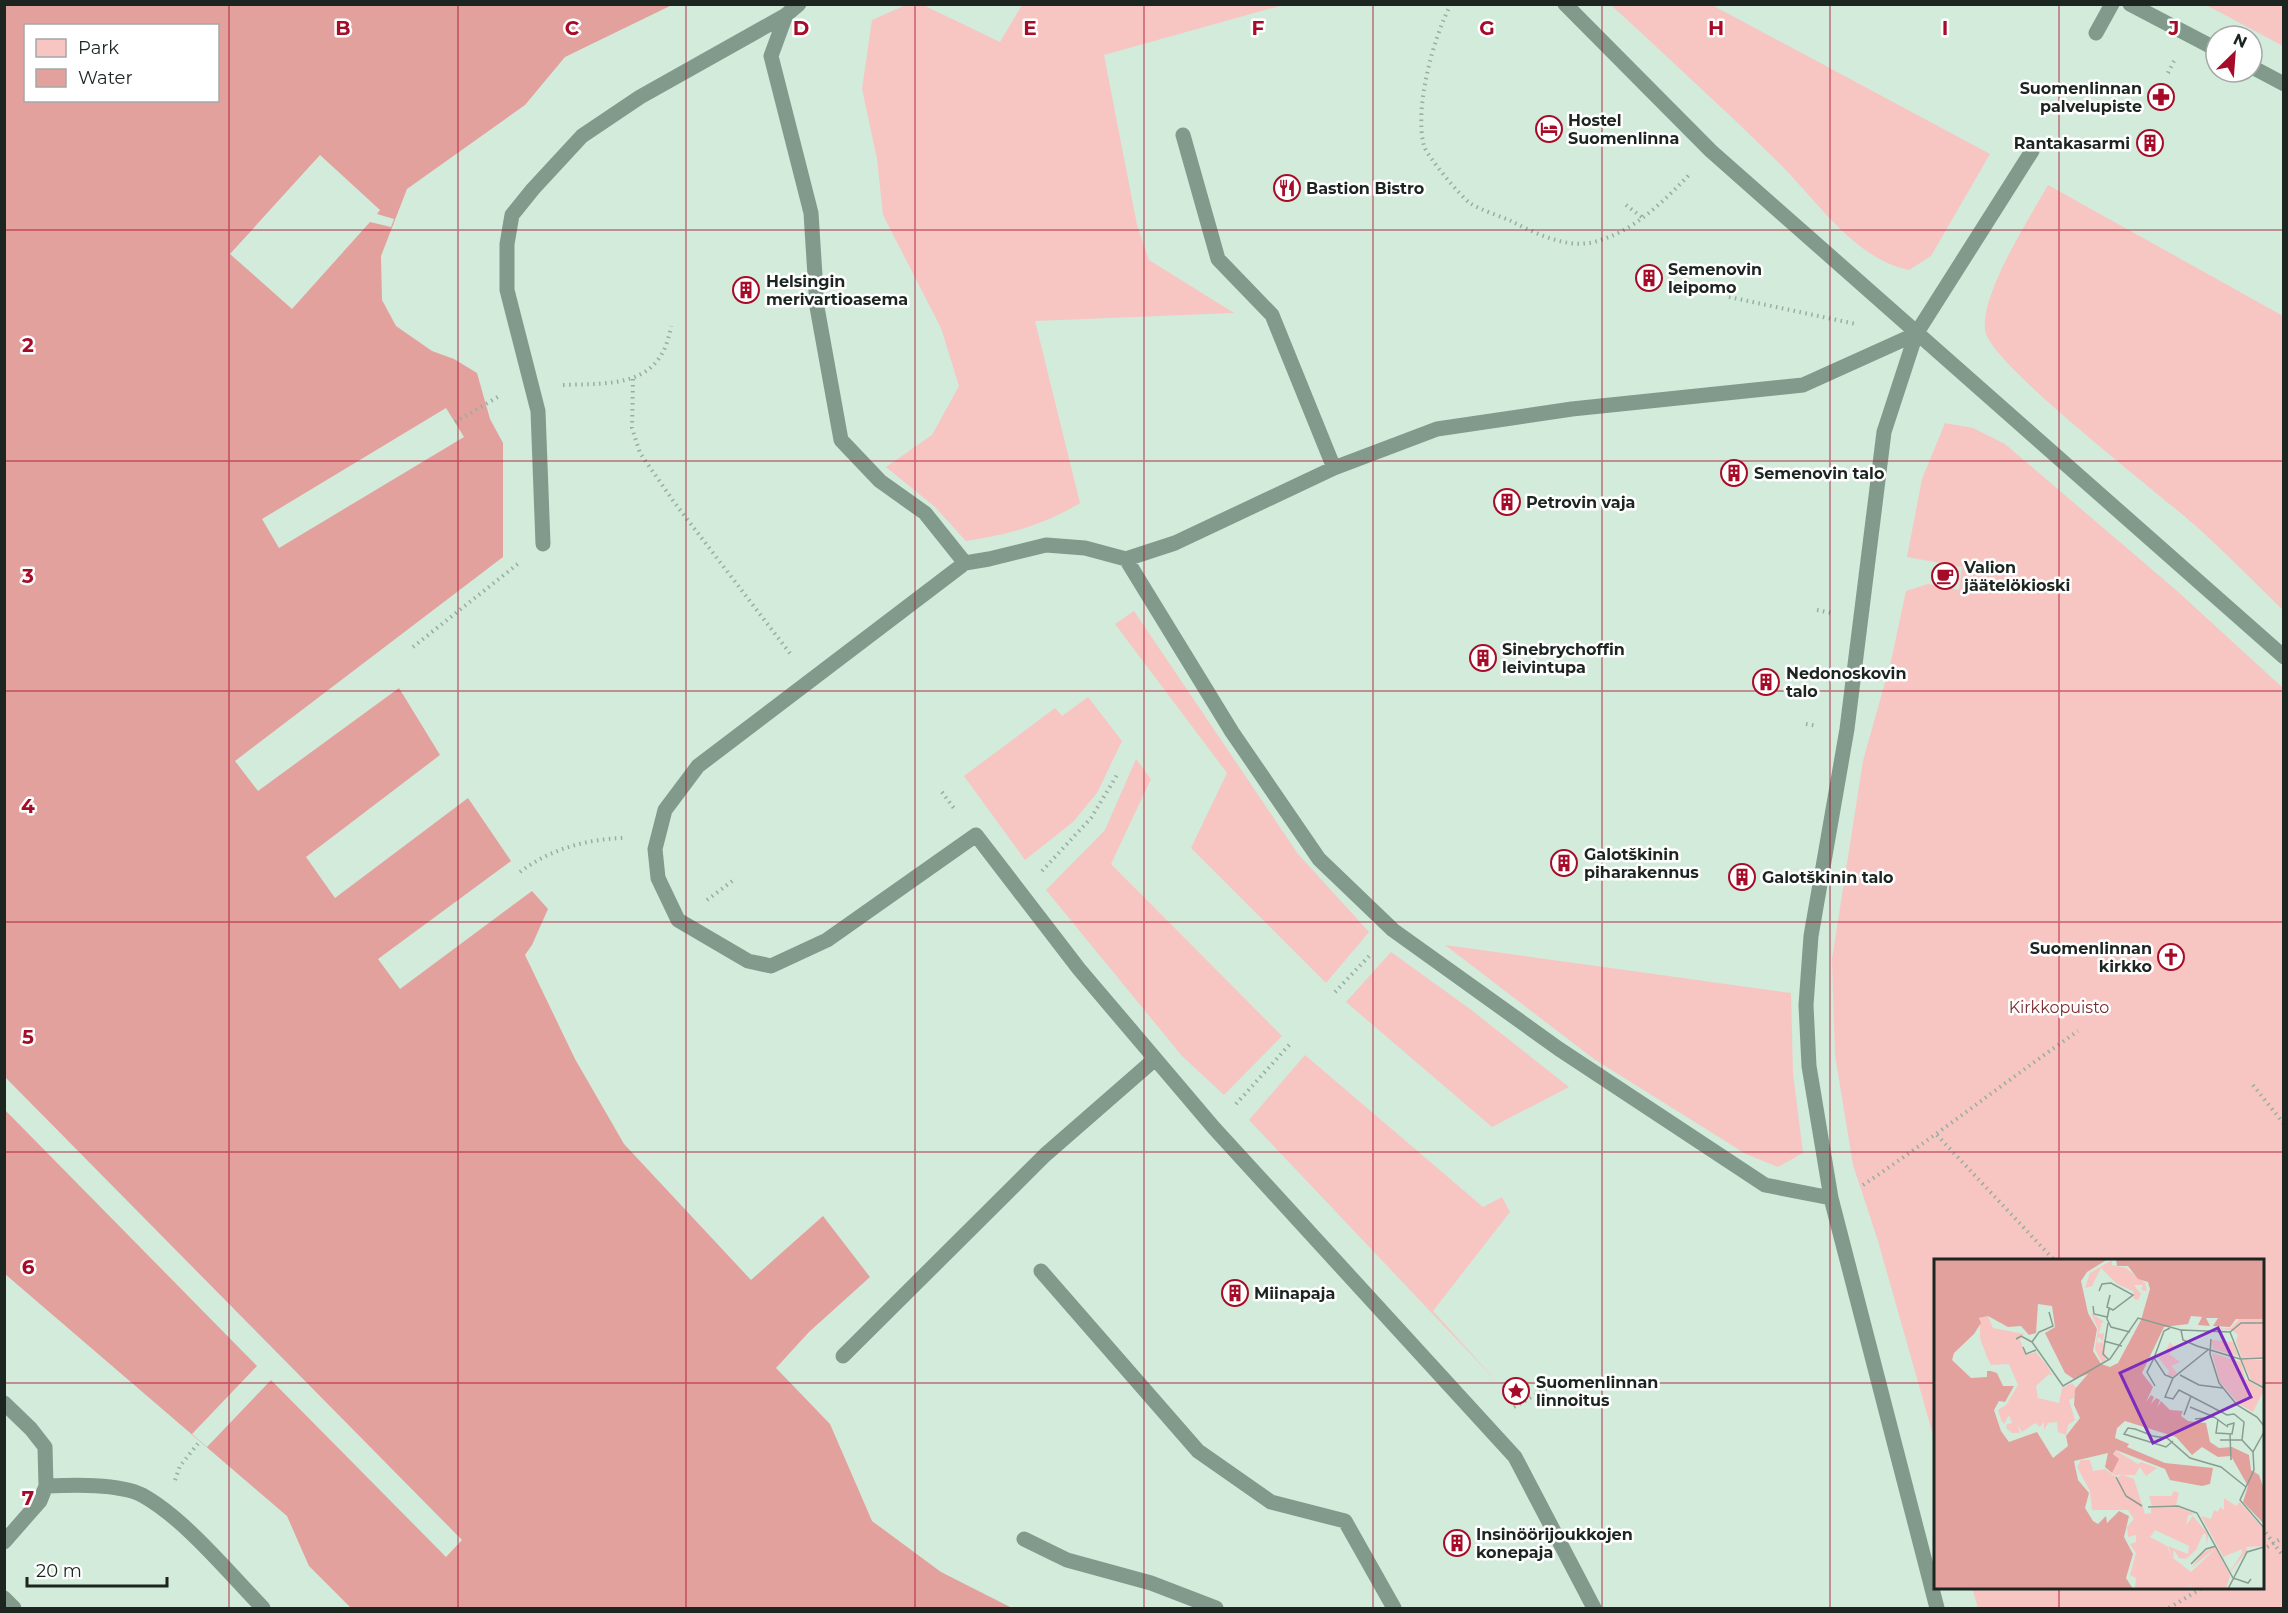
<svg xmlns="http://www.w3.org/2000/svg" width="2288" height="1613" font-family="Montserrat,sans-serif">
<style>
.green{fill:#f7c6c3}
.water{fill:#e3a19e;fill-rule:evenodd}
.pier{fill:#d2ebdb}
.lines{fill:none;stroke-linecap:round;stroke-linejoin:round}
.path{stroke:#99ada1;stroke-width:4;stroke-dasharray:1.5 4.5;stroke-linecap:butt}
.lane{stroke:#819a8b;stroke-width:15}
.grid{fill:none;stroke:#a60b27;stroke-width:1.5;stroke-opacity:0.55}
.labels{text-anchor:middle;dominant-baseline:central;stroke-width:5;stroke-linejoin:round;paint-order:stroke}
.poi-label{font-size:16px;font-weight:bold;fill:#1c2520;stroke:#fff;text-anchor:start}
.park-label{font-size:16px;fill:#7b2d2f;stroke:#fff}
.inset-river{fill:none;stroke:#e3a19e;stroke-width:3}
.inset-road{fill:none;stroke:#899c90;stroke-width:1.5}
.view{fill:#7b2cbf;fill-opacity:0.15;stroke:#7b2cbf;stroke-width:3}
.inset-edge{fill:none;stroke:#1c2520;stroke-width:3}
.grid-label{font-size:20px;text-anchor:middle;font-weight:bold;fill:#a60b27;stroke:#fff;stroke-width:5;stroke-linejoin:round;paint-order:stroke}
</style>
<rect width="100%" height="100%" fill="#d2ebdb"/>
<path class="green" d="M 908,4 L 923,5 L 1000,42 L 1022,5 L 1283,5 L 1104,55 L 1137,225 L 1149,260 L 1234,313 L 1035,321 L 1080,503 C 1044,525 1007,535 966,541 L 935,507 L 886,467 L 932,435 L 959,386 L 941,328 L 883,215 L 877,159 L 862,89 L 872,20 Z
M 1611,5 L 1712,5 L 1990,154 L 1931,256 L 1909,270 C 1854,259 1816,199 1777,161 C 1723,108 1667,57 1611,5 Z
M 2206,5 L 2283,5 L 2283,46 Z
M 2048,185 L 2283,316 L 2283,610 C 2255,583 2227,554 2198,528 C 2164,497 1988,363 1985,330 C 1981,293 2029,219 2048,185 Z
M 1945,423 L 1973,428 L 2005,444 L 2176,590 L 2283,688 L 2283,1608 L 1978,1608 L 1972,1588 L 2262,1588 L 2262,1260 L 1936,1260 L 1935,1442 L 1878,1241 L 1853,1165 L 1835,1055 L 1832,959 L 1863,761 L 1891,661 L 1906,591 L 1928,584 L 1959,590 L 1962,567 L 1907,557 L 1922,479 Z
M 1134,611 L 1298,854 L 1369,932 L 1326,983 L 1191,848 L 1227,773 L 1115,624 Z
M 1088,697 L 1122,741 L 1097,793 L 1073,822 L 1025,860 L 964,776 L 1055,708 L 1062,716 Z
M 1136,759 L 1151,779 L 1111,864 L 1282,1036 L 1224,1095 L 1182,1056 L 1046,890 L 1105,830 Z
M 1445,945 L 1791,993 L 1793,1073 L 1803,1153 L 1778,1167 L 1746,1154 L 1594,1059 Z
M 1391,952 L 1470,1009 L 1569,1087 L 1492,1127 L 1346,1002 Z
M 1305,1055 L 1483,1207 L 1502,1197 L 1510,1212 L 1433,1311 L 1498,1383 L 1249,1120 Z"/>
<path class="water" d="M 4,5 L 672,5 L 565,57 L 525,105 L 407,189 L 381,256 L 382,300 L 396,326 L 432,351 L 454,359 L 477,373 L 490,419 L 503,443 L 503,557 L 235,761 L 258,791 L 399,688 L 440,755 L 306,857 L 335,898 L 468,798 L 511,861 L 378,959 L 400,989 L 532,891 L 548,909 L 532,945 L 525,955 L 575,1059 L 624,1144 L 751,1280 L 823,1216 L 870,1277 L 809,1332 L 776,1368 L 830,1424 L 872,1521 L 941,1572 L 1012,1608 L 351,1608 L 309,1566 L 287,1516 L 5,1274 ZM 26,26 L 218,26 L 218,100 L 26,100 Z"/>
<path class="pier" d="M 320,155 L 380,210 L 377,214 L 394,219 L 391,227 L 370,222 L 292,309 L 230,254 Z
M 446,408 L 464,437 L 279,548 L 262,519 Z
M 5,1077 L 462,1540 L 446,1557 L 271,1380 L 207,1447 L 192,1434 L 257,1366 L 5,1110 Z"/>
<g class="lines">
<path class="path" d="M 1451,4 C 1433,38 1414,109 1424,146 C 1427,156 1460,196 1470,203 C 1482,211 1498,215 1511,221 C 1535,233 1566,249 1594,242 C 1633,232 1662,203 1689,175
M 2168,73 L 2174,61
M 1626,205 L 1643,218
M 1729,297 L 1856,324
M 633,379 L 632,428 L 640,453 L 674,502 L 792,656
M 563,385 C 613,383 661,388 671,326
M 455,422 L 501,395
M 1817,610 L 1831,613
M 413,647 L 519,563
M 1806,724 L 1817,726
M 942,792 L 956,811
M 1042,871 L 1091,818 L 1117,775
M 520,872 C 550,849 587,839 624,838
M 707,900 L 735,879
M 1335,992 L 1372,953
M 2253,1085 L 2284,1124
M 1236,1104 L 1291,1043
M 1937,1135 L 2054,1260
M 1863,1185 C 1936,1136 2005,1082 2078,1031
M 1514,1407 L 1547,1388
M 175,1480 L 180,1466 L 200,1441
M 2262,1528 L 2284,1557
M 2262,1550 L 2284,1537
M 2169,1608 L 2202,1588"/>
<path class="lane" d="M 799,4 L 786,15 L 771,56 L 811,213 L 817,307 L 841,440 L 880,481 L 925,513 L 965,563
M 1565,4 L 1711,151 L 2284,657
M 2130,4 L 2216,49
M 2096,33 L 2112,4
M 2252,67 L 2284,84
M 1183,135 L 1218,259 L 1272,315 L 1334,468
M 543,544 L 538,411 L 507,290 L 507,244 L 512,215 L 533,189 L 582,136 L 640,97 L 786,15
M 1126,559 L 1232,732 L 1319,859 L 1393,930 L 1559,1049 L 1765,1185 L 1831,1198
M 1041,1271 L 1198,1451 L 1271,1502 L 1345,1521 L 1394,1608
M 843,1356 L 1045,1155 L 1155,1059
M 4,1403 L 31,1429 L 45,1447 L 46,1486 L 40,1501 L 4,1542
M 46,1486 C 71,1485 119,1483 142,1495 C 184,1518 229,1573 263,1608
M 1024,1539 L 1067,1560 L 1151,1583 L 1216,1608
M 4,1598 L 14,1608
M 1594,1608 L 1515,1457 L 1214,1128 L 1079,969 L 976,835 L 827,940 L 771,966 L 748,961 L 678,920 L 658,878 L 655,849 L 665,810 L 698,766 L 965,563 L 989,559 L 1046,545 L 1085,548 L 1126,559 L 1175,543 L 1334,468 L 1437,429 L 1572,409 L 1803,385 L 1916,334
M 1937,1608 L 1831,1198 L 1809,1066 L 1806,1005 L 1811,936 L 1847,729 L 1884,432 L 1916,334 L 2032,151"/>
</g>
<path class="grid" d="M 229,4 L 229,1608M 458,4 L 458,1608M 686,4 L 686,1608M 915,4 L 915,1608M 1144,4 L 1144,1608M 1373,4 L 1373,1608M 1602,4 L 1602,1608M 1830,4 L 1830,1608M 2059,4 L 2059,1260M 4,230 L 2284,230M 4,461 L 2284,461M 4,691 L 2284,691M 4,922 L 2284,922M 4,1152 L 2284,1152M 4,1383 L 1936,1383M 2262,1383 L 2284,1383M 2059,1588 L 2059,1608"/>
<defs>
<symbol id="pharmacy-ring" viewBox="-11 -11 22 22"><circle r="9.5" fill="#fff" stroke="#a60b27" stroke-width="1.5"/><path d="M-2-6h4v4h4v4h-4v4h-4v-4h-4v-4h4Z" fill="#a60b27"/></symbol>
<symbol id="hotel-ring" viewBox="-11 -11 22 22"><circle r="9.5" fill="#fff" stroke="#a60b27" stroke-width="1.5"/><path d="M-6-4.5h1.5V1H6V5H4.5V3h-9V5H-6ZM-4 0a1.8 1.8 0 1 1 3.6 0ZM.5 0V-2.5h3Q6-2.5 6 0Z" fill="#a60b27"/></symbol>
<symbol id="building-ring" viewBox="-11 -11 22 22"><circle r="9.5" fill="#fff" stroke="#a60b27" stroke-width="1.5"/><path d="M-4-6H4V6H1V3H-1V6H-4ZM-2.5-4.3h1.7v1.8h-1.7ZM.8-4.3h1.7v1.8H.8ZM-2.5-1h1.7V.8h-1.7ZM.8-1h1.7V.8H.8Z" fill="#a60b27"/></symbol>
<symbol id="restaurant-ring" viewBox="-11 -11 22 22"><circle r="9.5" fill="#fff" stroke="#a60b27" stroke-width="1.5"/><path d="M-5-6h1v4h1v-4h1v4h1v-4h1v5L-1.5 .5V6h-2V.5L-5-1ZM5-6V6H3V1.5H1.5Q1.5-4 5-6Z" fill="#a60b27"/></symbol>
<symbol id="cafe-ring" viewBox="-11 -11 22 22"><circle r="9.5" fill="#fff" stroke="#a60b27" stroke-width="1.5"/><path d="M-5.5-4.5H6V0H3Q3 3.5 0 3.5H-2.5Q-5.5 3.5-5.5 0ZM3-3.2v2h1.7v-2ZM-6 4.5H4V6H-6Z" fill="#a60b27"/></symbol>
<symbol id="church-ring" viewBox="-11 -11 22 22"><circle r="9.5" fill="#fff" stroke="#a60b27" stroke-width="1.5"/><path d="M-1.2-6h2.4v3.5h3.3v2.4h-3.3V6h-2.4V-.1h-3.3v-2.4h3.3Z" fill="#a60b27"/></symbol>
<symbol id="sight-ring" viewBox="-11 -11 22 22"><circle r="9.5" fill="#fff" stroke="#a60b27" stroke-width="1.5"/><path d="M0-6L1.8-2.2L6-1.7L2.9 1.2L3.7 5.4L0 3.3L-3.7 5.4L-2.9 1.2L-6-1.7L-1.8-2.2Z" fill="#a60b27"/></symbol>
</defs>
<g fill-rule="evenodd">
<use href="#pharmacy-ring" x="2146" y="82" width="30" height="30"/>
<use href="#hotel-ring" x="1534" y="114" width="30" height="30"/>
<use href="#building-ring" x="2135" y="128" width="30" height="30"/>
<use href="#restaurant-ring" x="1272" y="173" width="30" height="30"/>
<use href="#building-ring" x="1634" y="263" width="30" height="30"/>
<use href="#building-ring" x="731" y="275" width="30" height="30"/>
<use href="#building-ring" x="1719" y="458" width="30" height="30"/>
<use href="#building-ring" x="1492" y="487" width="30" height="30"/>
<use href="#cafe-ring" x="1930" y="561" width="30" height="30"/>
<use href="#building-ring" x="1468" y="643" width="30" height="30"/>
<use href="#building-ring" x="1751" y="667" width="30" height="30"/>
<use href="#building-ring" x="1549" y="848" width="30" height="30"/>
<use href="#building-ring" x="1727" y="862" width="30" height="30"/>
<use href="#church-ring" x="2156" y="942" width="30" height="30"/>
<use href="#building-ring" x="1220" y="1278" width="30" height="30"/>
<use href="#sight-ring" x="1501" y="1376" width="30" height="30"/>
<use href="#building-ring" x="1442" y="1528" width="30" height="30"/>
</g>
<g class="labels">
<g class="poi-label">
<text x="2142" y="88" text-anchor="end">Suomenlinnan<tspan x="2142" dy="18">palvelupiste</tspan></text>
<text x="1568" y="120">Hostel<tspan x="1568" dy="18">Suomenlinna</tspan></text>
<text x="2130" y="143" text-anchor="end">Rantakasarmi</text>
<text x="1306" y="188">Bastion Bistro</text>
<text x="1668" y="269">Semenovin<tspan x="1668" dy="18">leipomo</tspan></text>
<text x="766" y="281">Helsingin<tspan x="766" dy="18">merivartioasema</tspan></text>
<text x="1754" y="473">Semenovin talo</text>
<text x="1526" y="502">Petrovin vaja</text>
<text x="1964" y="567">Valion<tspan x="1964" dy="18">jäätelökioski</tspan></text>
<text x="1502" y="649">Sinebrychoffin<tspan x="1502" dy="18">leivintupa</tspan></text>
<text x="1786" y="673">Nedonoskovin<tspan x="1786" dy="18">talo</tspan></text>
<text x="1584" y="854">Galotškinin<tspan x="1584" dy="18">piharakennus</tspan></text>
<text x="1762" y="877">Galotškinin talo</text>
<text x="2152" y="948" text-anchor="end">Suomenlinnan<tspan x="2152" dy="18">kirkko</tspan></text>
<text x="1254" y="1293">Miinapaja</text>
<text x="1536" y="1382">Suomenlinnan<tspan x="1536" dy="18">linnoitus</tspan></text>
<text x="1476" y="1534">Insinöörijoukkojen<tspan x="1476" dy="18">konepaja</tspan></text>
</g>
<g class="park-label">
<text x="2059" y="1007">Kirkkopuisto</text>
</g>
</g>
<g transform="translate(1934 1259)">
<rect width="330" height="330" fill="#d2ebdb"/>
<path d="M 178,1 L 178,6 L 192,9 L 211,24 L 213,32 L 207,31 L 209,26 L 200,26 L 207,35 L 204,41 L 200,40 L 199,32 L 183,25 L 167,9 L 158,27 L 151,29 L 156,14 ZM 157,54 L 172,64 L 168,63 L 165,75 L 170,74 L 169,82 L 164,78 L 163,84 L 169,83 L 172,101 L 168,104 L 161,90 L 164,70 ZM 54,57 L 59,69 L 90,75 L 86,81 L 92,96 L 102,93 L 114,108 L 118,117 L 115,115 L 102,127 L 104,139 L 125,144 L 128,129 L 138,124 L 142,128 L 140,139 L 135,141 L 141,161 L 134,166 L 132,176 L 124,173 L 123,163 L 114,164 L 110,171 L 110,163 L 106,168 L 101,164 L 88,173 L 84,166 L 86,174 L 78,174 L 72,169 L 73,165 L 78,164 L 75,156 L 70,165 L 67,161 L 64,151 L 72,146 L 84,126 L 75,105 L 57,106 L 53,98 L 46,79 L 46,59 ZM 305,60 L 330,60 L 329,98 L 308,99 L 302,83 L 304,76 L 298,71 L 279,70 L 297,69 ZM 278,81 L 299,83 L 304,97 L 279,90 ZM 236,83 L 241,89 L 235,95 L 246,103 L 237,107 L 243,114 L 240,117 L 234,117 L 235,112 L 224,98 L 230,96 ZM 278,94 L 307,103 L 311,120 L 330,131 L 319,153 L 305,145 L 286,123 ZM 308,101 L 330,101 L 330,128 L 317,121 ZM 181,191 L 204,205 L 207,203 L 223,209 L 212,217 L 206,208 L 201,216 L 189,216 L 200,220 L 211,255 L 217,254 L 217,249 L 244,248 L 261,255 L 254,256 L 252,266 L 259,257 L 274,275 L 273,287 L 272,275 L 269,275 L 262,291 L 252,300 L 245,299 L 240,291 L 239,299 L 257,313 L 282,289 L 258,308 L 267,295 L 281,287 L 296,316 L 292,330 L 259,330 L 252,322 L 258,330 L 201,329 L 202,319 L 196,316 L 202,294 L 196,285 L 202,283 L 202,276 L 194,278 L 193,268 L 200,260 L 194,251 L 158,251 L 156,232 L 143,208 L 147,201 L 156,201 L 159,212 L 171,210 L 183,219 L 188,214 L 182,217 L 178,214 L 184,200 L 179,194 ZM 221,271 L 255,287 L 254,295 L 234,287 L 238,298 L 233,287 L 216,278 ZM 240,232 L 245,234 L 242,246 L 218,247 L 215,237 L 237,237 ZM 290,239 L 302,247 L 306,243 L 330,271 L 330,287 L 312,288 L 313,292 L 297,312 L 267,257 L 277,260 L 280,251 L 284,253 L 286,248 L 290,251 ZM 308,290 L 308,294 L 297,311 L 289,298 Z" fill="#f7c6c3" fill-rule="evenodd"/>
<path d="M 0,0 L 174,0 L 153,13 L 147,22 L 154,54 L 163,70 L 159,92 L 167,105 L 176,108 L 184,104 L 207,61 L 216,30 L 214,23 L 204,20 L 194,7 L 183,7 L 182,0 L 330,0 L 330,60 L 302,60 L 296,68 L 279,67 L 284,59 L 272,59 L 276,67 L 264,66 L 268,58 L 257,57 L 254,65 L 230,68 L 208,114 L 219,128 L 212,143 L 217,136 L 220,138 L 217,145 L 222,139 L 226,141 L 223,149 L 227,142 L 236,151 L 249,152 L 247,157 L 254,162 L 272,164 L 276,183 L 285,189 L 298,188 L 315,196 L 317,211 L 325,216 L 330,230 L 330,265 L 309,243 L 314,227 L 297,197 L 284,198 L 268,188 L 258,196 L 242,178 L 191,162 L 183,169 L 181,179 L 195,185 L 193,188 L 231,204 L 279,209 L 276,225 L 268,227 L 236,221 L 231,210 L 182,191 L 179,195 L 185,200 L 178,214 L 171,208 L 174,194 L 140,202 L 144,221 L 155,234 L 151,249 L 159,262 L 164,265 L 172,257 L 173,264 L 185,252 L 195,257 L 190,278 L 199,295 L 192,319 L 199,330 L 0,330 ZM 104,45 L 118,47 L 121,68 L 111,74 L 131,114 L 140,120 L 154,115 L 141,130 L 140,146 L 146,159 L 132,177 L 134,187 L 119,199 L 103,173 L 75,183 L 67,172 L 60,151 L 65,142 L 71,143 L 80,127 L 69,127 L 63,114 L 57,112 L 53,112 L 53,118 L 37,119 L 18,101 L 20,94 L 40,75 L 47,64 L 45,59 L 54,57 L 74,68 L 87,67 L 95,76 L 102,74 Z" fill="#e3a19e" fill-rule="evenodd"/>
<path class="inset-river" d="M 247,0 L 252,59M 0,63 L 19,35 L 107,0M 324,222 L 323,230 L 330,240"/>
<path class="inset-road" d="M 165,32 L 168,25 L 177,24 L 199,36 L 179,51 L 173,48 L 176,36M 159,47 L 160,55 L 173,58M 175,50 L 173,60 L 177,68 L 196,73M 115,53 L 119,67 L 105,73 L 98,83 L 129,127 L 176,100 L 204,59 L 247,71 L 249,81 L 263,87 L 306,100 L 330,99M 174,64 L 169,95 L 175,101M 236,69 L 230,72 L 220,99 L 231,116 L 239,119M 247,71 L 296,73 L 307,64 L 330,64M 296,73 L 315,121 L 330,129M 82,80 L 87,77 L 98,83M 277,80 L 276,95 L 285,124 L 303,146 L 323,158 L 330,167M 170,82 L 188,87M 89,88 L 92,95 L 102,91M 275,90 L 239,119 L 231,138 L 239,140 L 245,131 L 293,156 L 300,155 L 310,163 L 308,181 L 319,193M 220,99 L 213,113 L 221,127M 246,116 L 265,126 L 289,129M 256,148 L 280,158M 250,156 L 257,137M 261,160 L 280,158 L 294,168M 284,160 L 282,174 L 298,175 L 300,164 L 293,166M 330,173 L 319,193 L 320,211 L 306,241 L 330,269M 296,175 L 297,201M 218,177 L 233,179 L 256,199 L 287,208 L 312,228M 286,181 L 308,181M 217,182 L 217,176 L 201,170 L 194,169 L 190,175 L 232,188 L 239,182M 182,218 L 192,237 L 208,247M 214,248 L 244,247 L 263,254 L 299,319 L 314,324 L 317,320M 257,305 L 272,290 L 282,287M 294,330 L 313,293 L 330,288"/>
<path class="view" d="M 284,69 L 317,138 L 219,184 L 186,114 Z"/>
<rect width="330" height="330" class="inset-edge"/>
</g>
<g class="grid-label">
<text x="343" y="35">B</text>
<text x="572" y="35">C</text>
<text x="801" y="35">D</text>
<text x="1030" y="35">E</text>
<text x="1258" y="35">F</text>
<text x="1487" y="35">G</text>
<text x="1716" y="35">H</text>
<text x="1945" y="35">I</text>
<text x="2174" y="35">J</text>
<text x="28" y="352">2</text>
<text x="28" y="583">3</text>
<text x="28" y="813">4</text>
<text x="28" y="1044">5</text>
<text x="28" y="1274">6</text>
<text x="28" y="1505">7</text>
</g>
<rect width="2288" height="1613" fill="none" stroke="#1c2520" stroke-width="12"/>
<rect x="24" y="24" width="195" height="78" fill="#ffffff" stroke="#a4a8a6" stroke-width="1.5"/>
<rect x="36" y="39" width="30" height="18" fill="#f7c6c3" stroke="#a4a8a6" stroke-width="1.5"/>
<text x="78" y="54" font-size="18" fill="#1c2520">Park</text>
<rect x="36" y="69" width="30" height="18" fill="#e3a19e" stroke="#a4a8a6" stroke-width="1.5"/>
<text x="78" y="84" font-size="18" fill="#1c2520">Water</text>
<g transform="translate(2234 54) rotate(25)"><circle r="28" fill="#ffffff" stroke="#a4a8a6" stroke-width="1.5"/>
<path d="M0-4.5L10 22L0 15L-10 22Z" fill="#a60b27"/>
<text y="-9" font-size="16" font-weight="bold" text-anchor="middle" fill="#1c2520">N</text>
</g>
<path d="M27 1577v9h140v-9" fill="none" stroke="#1c2520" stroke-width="3"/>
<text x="36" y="1577" font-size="18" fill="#1c2520" stroke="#ffffff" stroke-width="4.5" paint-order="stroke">20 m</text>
</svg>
